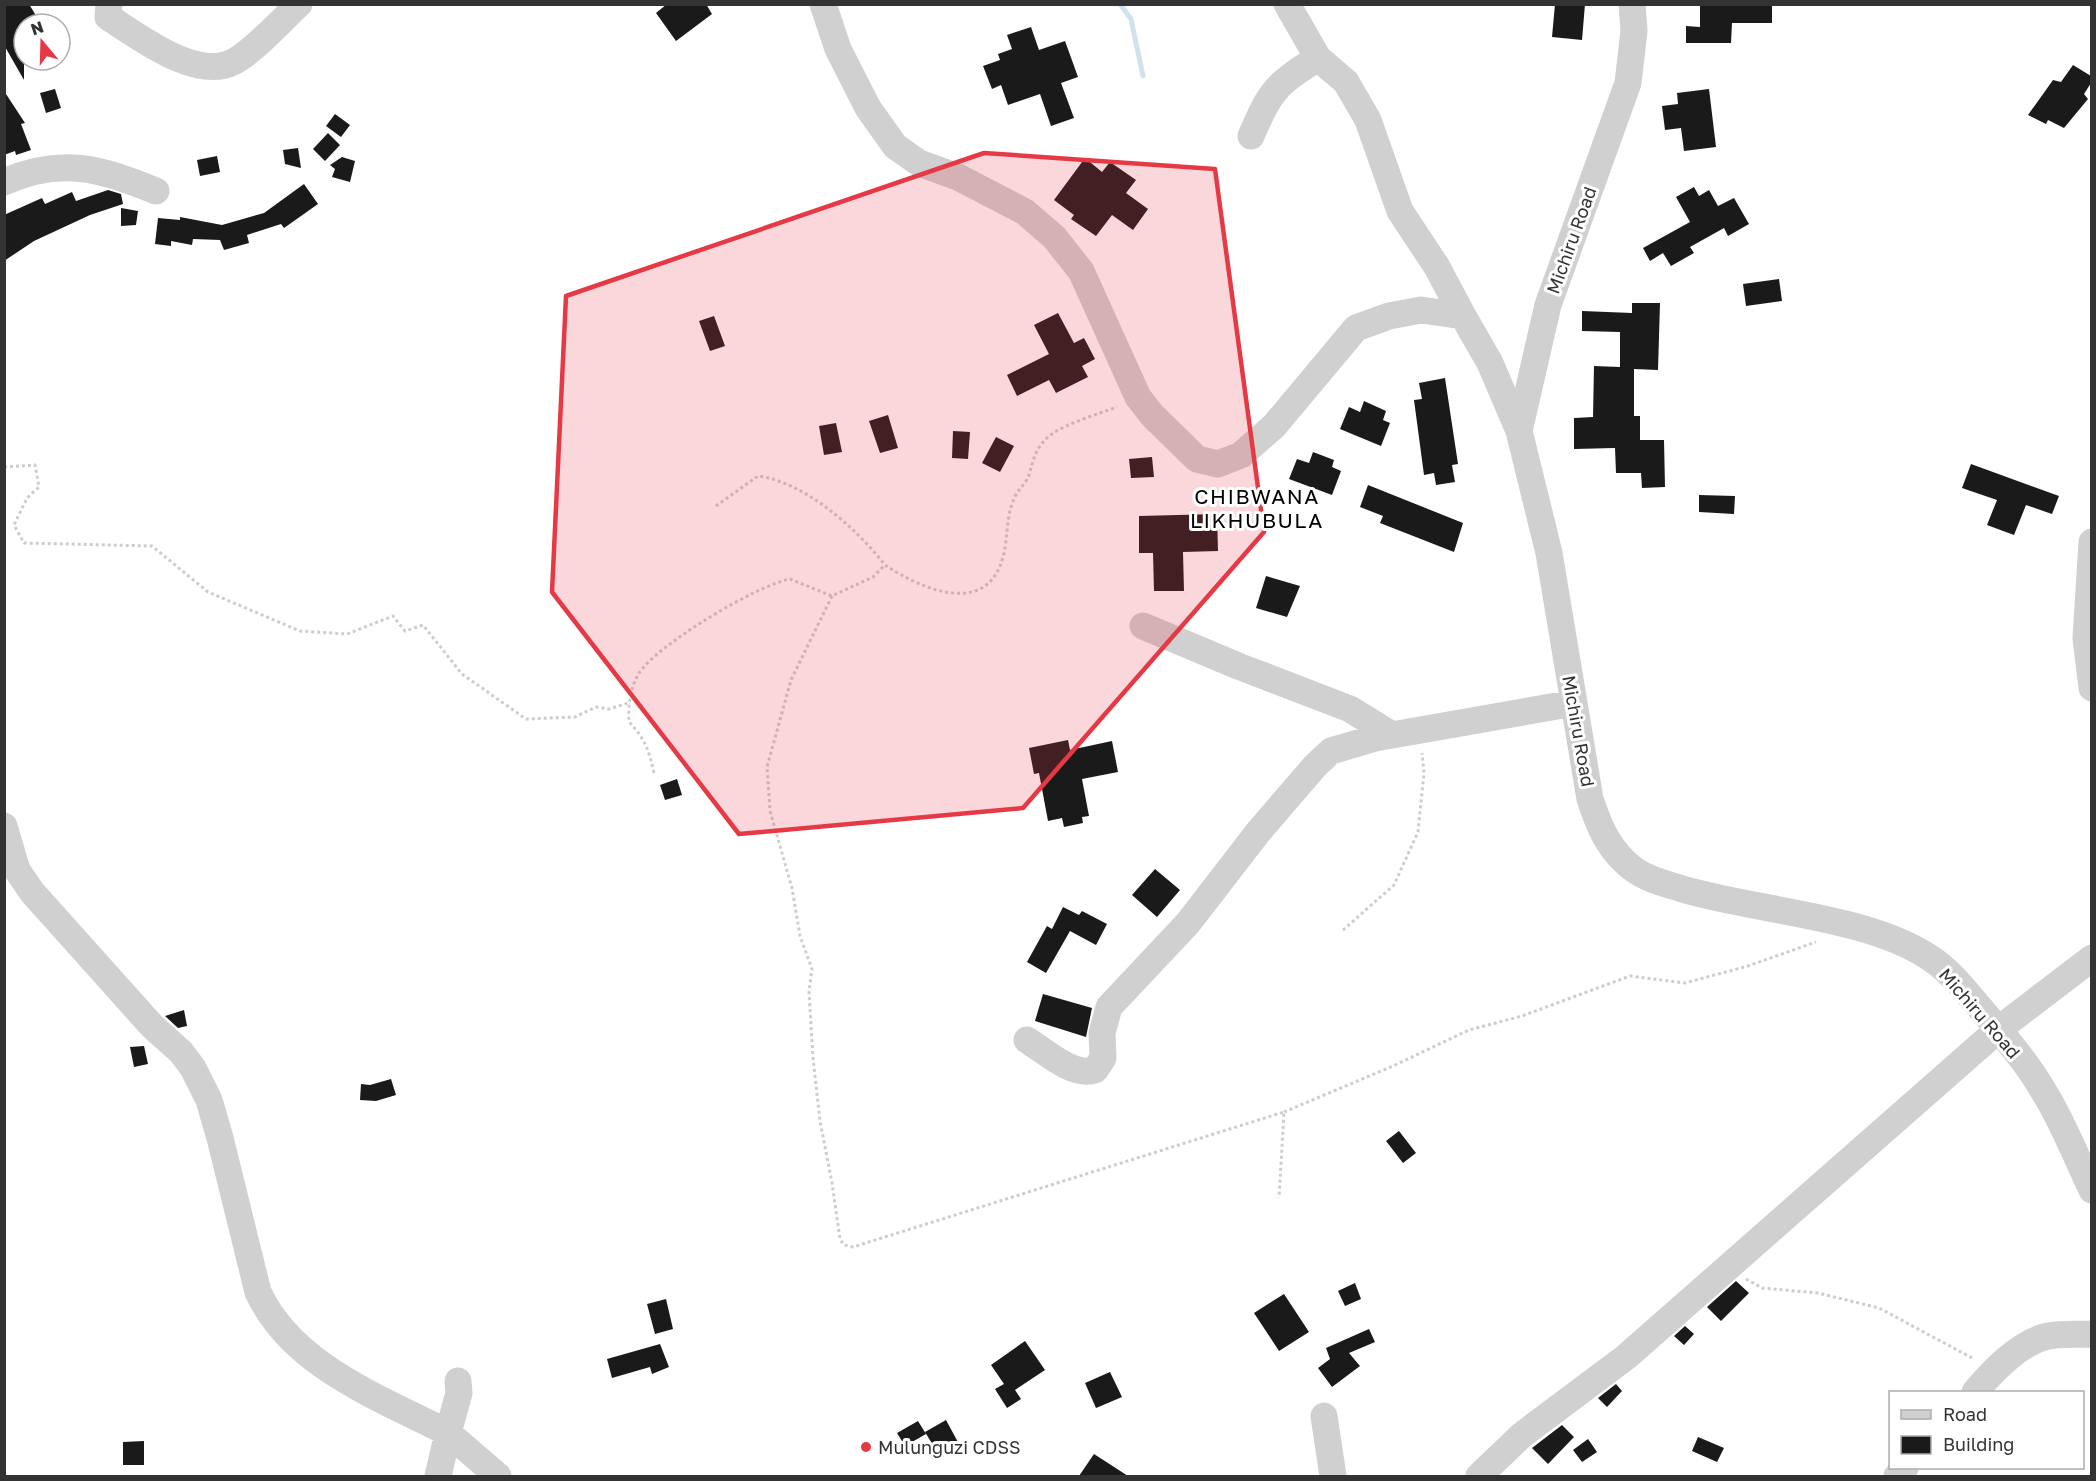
<svg xmlns="http://www.w3.org/2000/svg" width="2096" height="1481" font-family="'Golos Text',sans-serif">
<style>
.lines{fill:none;stroke-linecap:round;stroke-linejoin:round}
.stream{stroke:#cfe2ee;stroke-width:5}
.building{fill:#1a1a1a}
.path{stroke:#cdcdcd;stroke-width:3;stroke-dasharray:3 3;stroke-linecap:butt}
.minor{stroke:#d0d0d0;stroke-width:27}
.marked{fill:#e63946;fill-opacity:0.2;stroke:#e63946;stroke-width:4.5;stroke-linejoin:round}
.poi-dot{fill:#e63946;stroke:#fff;stroke-width:2}
.labels{text-anchor:middle;dominant-baseline:central;stroke-width:6;stroke-linejoin:round;paint-order:stroke}
.street-label{font-size:18px;fill:#333;stroke:#fff}
.poi-label{font-size:18px;fill:#333;stroke:#fff;text-anchor:start}
.quarter-label{font-size:21px;letter-spacing:1.5px;fill:#000;stroke:#fff}
</style>
<rect width="100%" height="100%" fill="#fff"/>
<g class="lines">
<path class="stream" d="M 1120,4 L 1131,19 L 1143,76"/>
</g>
<path class="building" d="M 4,4 L 29,4 L 41,24 L 24,24 L 24,80 L 4,45 Z
M 667,4 L 706,4 L 712,14 L 676,41 L 656,13 Z
M 1555,4 L 1585,4 L 1582,40 L 1552,37 Z
M 1700,4 L 1772,4 L 1772,23 L 1732,23 L 1731,43 L 1686,43 L 1686,26 L 1700,27 Z
M 1031,27 L 1039,50 L 1065,41 L 1078,77 L 1061,83 L 1074,118 L 1051,126 L 1040,94 L 1008,105 L 1001,85 L 992,89 L 983,66 L 1000,60 L 998,54 L 1012,49 L 1007,35 Z
M 2073,65 L 2091,76 L 2091,83 L 2084,94 L 2088,99 L 2064,128 L 2048,120 L 2046,124 L 2028,115 L 2053,80 L 2061,82 Z
M 55,89 L 61,108 L 46,113 L 40,93 Z
M 1709,89 L 1716,147 L 1684,151 L 1681,128 L 1665,130 L 1662,106 L 1678,104 L 1677,93 Z
M 4,91 L 25,123 L 21,124 L 31,150 L 16,155 L 15,151 L 4,155 Z
M 335,114 L 350,125 L 341,137 L 326,126 Z
M 328,133 L 340,145 L 325,161 L 313,149 Z
M 298,148 L 301,168 L 285,164 L 283,150 Z
M 217,156 L 220,172 L 200,176 L 197,160 Z
M 342,157 L 355,161 L 350,182 L 332,177 L 335,169 L 330,165 Z
M 1085,158 L 1102,172 L 1110,162 L 1136,180 L 1126,193 L 1148,209 L 1133,230 L 1112,215 L 1096,236 L 1071,219 L 1074,215 L 1054,200 Z
M 304,184 L 318,204 L 284,228 L 281,224 L 247,235 L 249,243 L 224,250 L 220,240 L 193,239 L 192,245 L 171,241 L 171,246 L 155,244 L 158,218 L 180,220 L 180,217 L 222,225 L 264,213 Z
M 1694,187 L 1699,196 L 1709,190 L 1718,206 L 1734,198 L 1749,224 L 1728,236 L 1724,228 L 1690,247 L 1694,253 L 1671,266 L 1663,253 L 1650,261 L 1643,248 L 1690,222 L 1676,197 Z
M 108,190 L 121,194 L 123,204 L 90,215 L 34,241 L 4,261 L 4,215 L 42,198 L 45,204 L 72,192 L 76,201 Z
M 121,208 L 138,211 L 136,225 L 121,226 Z
M 1779,279 L 1782,301 L 1746,306 L 1743,284 Z
M 1632,303 L 1660,303 L 1658,370 L 1634,369 L 1634,416 L 1640,416 L 1640,440 L 1664,440 L 1665,487 L 1642,488 L 1641,473 L 1616,473 L 1615,448 L 1574,449 L 1574,418 L 1593,417 L 1594,366 L 1620,367 L 1620,332 L 1582,331 L 1582,311 L 1632,313 Z
M 1058,313 L 1074,343 L 1084,338 L 1095,359 L 1082,366 L 1088,377 L 1056,393 L 1049,380 L 1017,396 L 1007,375 L 1049,354 L 1034,325 Z
M 714,316 L 725,346 L 710,351 L 699,321 Z
M 1445,378 L 1458,464 L 1452,465 L 1455,482 L 1436,485 L 1434,473 L 1424,475 L 1414,400 L 1422,399 L 1419,383 Z
M 1364,401 L 1386,411 L 1383,420 L 1390,423 L 1381,446 L 1340,429 L 1349,407 L 1360,412 Z
M 888,415 L 898,448 L 880,453 L 869,421 Z
M 836,423 L 842,452 L 824,455 L 819,426 Z
M 953,431 L 970,432 L 968,459 L 952,458 Z
M 996,437 L 1014,446 L 1000,472 L 982,463 Z
M 1313,452 L 1334,460 L 1332,467 L 1341,471 L 1332,495 L 1289,479 L 1297,459 L 1309,463 Z
M 1152,457 L 1154,477 L 1131,478 L 1129,459 Z
M 1971,464 L 2059,496 L 2052,514 L 2026,505 L 2014,535 L 1987,525 L 1997,500 L 1962,488 Z
M 1368,485 L 1463,523 L 1454,552 L 1380,523 L 1383,516 L 1360,507 Z
M 1699,495 L 1735,496 L 1734,514 L 1699,512 Z
M 1217,514 L 1218,551 L 1183,552 L 1184,591 L 1154,591 L 1153,553 L 1139,553 L 1139,516 Z
M 1266,576 L 1300,586 L 1287,617 L 1256,608 Z
M 1068,740 L 1070,750 L 1112,741 L 1118,772 L 1082,779 L 1089,816 L 1082,817 L 1083,823 L 1064,827 L 1062,818 L 1048,821 L 1039,773 L 1034,774 L 1029,748 Z
M 677,779 L 682,795 L 665,800 L 660,785 Z
M 1155,869 L 1180,890 L 1157,917 L 1132,895 Z
M 1063,907 L 1079,915 L 1082,911 L 1107,924 L 1096,945 L 1070,931 L 1046,973 L 1027,962 L 1047,926 L 1052,929 Z
M 1043,994 L 1092,1008 L 1086,1037 L 1035,1021 Z
M 184,1010 L 187,1026 L 178,1028 L 165,1016 Z
M 144,1046 L 148,1064 L 134,1067 L 130,1047 Z
M 391,1079 L 396,1095 L 376,1101 L 360,1100 L 361,1084 L 370,1085 Z
M 1399,1131 L 1416,1153 L 1403,1163 L 1386,1141 Z
M 1736,1281 L 1749,1293 L 1721,1321 L 1707,1307 Z
M 1355,1283 L 1361,1299 L 1345,1306 L 1338,1291 Z
M 1284,1294 L 1309,1332 L 1279,1351 L 1254,1313 Z
M 666,1299 L 673,1329 L 655,1334 L 647,1304 Z
M 1685,1326 L 1694,1334 L 1684,1345 L 1674,1336 Z
M 1369,1329 L 1375,1342 L 1349,1353 L 1360,1366 L 1332,1387 L 1318,1368 L 1330,1359 L 1326,1348 Z
M 1025,1341 L 1045,1370 L 1015,1390 L 1021,1399 L 1007,1408 L 995,1389 L 1004,1384 L 991,1365 Z
M 660,1344 L 669,1367 L 652,1374 L 650,1367 L 612,1378 L 607,1359 Z
M 1110,1372 L 1122,1397 L 1096,1408 L 1085,1383 Z
M 1616,1384 L 1622,1391 L 1607,1407 L 1598,1398 Z
M 946,1420 L 959,1444 L 939,1455 L 925,1432 Z
M 918,1421 L 926,1434 L 905,1446 L 897,1433 Z
M 1562,1425 L 1574,1437 L 1548,1464 L 1532,1448 Z
M 1698,1437 L 1724,1448 L 1717,1462 L 1692,1451 Z
M 1588,1439 L 1597,1452 L 1582,1462 L 1573,1450 Z
M 144,1441 L 144,1465 L 123,1465 L 123,1442 Z
M 1094,1454 L 1128,1476 L 1079,1476 Z"/>
<g class="lines">
<path class="path" d="M 4,467 L 35,465 L 39,487 L 27,498 L 14,525 L 24,543 L 152,546 L 208,592 L 300,631 L 347,634 L 393,616 L 405,631 L 423,625 L 462,674 L 526,719 L 575,717 L 596,707 L 609,709 L 628,703
M 716,506 L 758,476 C 805,482 857,529 885,565
M 832,596 L 791,680 L 767,767 L 770,811 L 792,888 L 800,936 L 812,969 L 809,992 L 813,1058 L 820,1121 L 832,1183 L 840,1239 L 844,1245 L 853,1247 L 1284,1112 L 1279,1198
M 654,773 C 649,751 645,738 629,722 C 628,705 630,688 639,673 C 657,645 757,585 790,579 L 832,596 L 873,577 L 885,565 C 921,589 987,618 1003,557 C 1008,539 1006,516 1014,499 C 1017,490 1026,484 1029,475 C 1033,461 1035,450 1046,439 C 1059,425 1099,414 1117,407
M 1343,930 L 1394,885 L 1418,832 L 1424,773 L 1422,753
M 1284,1112 L 1393,1066 L 1469,1030 L 1522,1016 L 1630,976 L 1685,983 L 1748,966 L 1816,942
M 1746,1279 L 1762,1288 L 1818,1293 L 1879,1308 L 1974,1359"/>
<path class="minor" d="M 109,4 L 108,17 C 138,36 196,81 233,62 C 253,52 282,20 299,4
M 823,4 L 838,49 L 868,108 L 895,146 L 919,163 L 958,177 L 1025,212 L 1054,237 L 1081,271 L 1138,397 L 1152,415 L 1197,459 L 1218,464 L 1241,455 L 1274,426 L 1356,328 L 1389,316 L 1421,310 L 1463,316 L 1490,363 L 1519,431
M 1287,4 L 1318,58 L 1346,82 L 1368,120 L 1400,211 L 1437,267 L 1463,316
M 1632,4 L 1634,31 L 1628,83 L 1548,305 L 1519,431 L 1549,553 L 1590,799 C 1598,823 1606,844 1625,862 C 1642,879 1664,883 1686,890 C 1758,911 1874,917 1933,960 C 1952,973 1966,992 1981,1009 C 2003,1035 2027,1062 2044,1092 C 2063,1122 2076,1157 2092,1190
M 1251,136 C 1271,90 1275,85 1318,58
M 4,182 C 62,156 101,169 156,191
M 2092,542 L 2086,638 L 2092,688
M 1143,626 L 1238,666 L 1350,709 L 1392,735
M 4,826 L 17,870 L 32,892 L 152,1026 L 181,1052 L 193,1068 L 209,1100 L 220,1138 L 258,1292 C 292,1366 379,1397 448,1433 L 438,1476
M 1027,1040 C 1046,1052 1073,1077 1095,1070 L 1103,1058 L 1102,1033 L 1109,1007 L 1188,923 L 1259,831 L 1315,766 L 1331,751 L 1375,738 L 1574,703
M 458,1381 L 459,1393 L 448,1433 L 498,1476
M 1975,1392 C 1992,1372 2017,1345 2044,1337 C 2059,1333 2077,1335 2092,1334
M 1324,1416 L 1333,1476
M 1479,1476 L 1522,1435 L 1626,1357 L 1999,1029 L 2092,958
M 1897,1476 L 1905,1468"/>
</g>
<path class="marked" d="M 984,153 L 1215,169 L 1264,532 L 1023,808 L 739,834 L 552,592 L 566,296 Z"/>
<circle class="poi-dot" cx="866" cy="1447" r="6"/>
<g class="labels">
<g class="street-label">
<text transform="translate(1571 240) rotate(-70)">Michiru Road</text>
<text transform="translate(1579 731) rotate(80)">Michiru Road</text>
<text transform="translate(1980 1013) rotate(49)">Michiru Road</text>
</g>
<g class="poi-label">
<text x="878" y="1447">Mulunguzi CDSS</text>
</g>
<g class="quarter-label">
<text x="1257" y="496">CHIBWANA<tspan x="1257" dy="24">LIKHUBULA</tspan></text>
</g>
</g>
<rect width="2096" height="1481" fill="none" stroke="#333333" stroke-width="12"/>
<rect x="1889" y="1391" width="195" height="78" fill="#ffffff" stroke="#adadad" stroke-width="1.5"/>
<rect x="1901" y="1410" width="30" height="9" fill="#d0d0d0" stroke="#adadad" stroke-width="1.5"/>
<text x="1943" y="1421" font-size="18" fill="#333333">Road</text>
<rect x="1901" y="1436" width="30" height="18" fill="#1a1a1a" stroke="#adadad" stroke-width="1.5"/>
<text x="1943" y="1451" font-size="18" fill="#333333">Building</text>
<g transform="translate(42 42) rotate(341)"><circle r="28" fill="#ffffff" stroke="#adadad" stroke-width="1.5"/>
<path d="M0-4.5L10 22L0 15L-10 22Z" fill="#e63946"/>
<text y="-9" font-size="16" font-weight="bold" text-anchor="middle" fill="#333333">N</text>
</g>
</svg>
